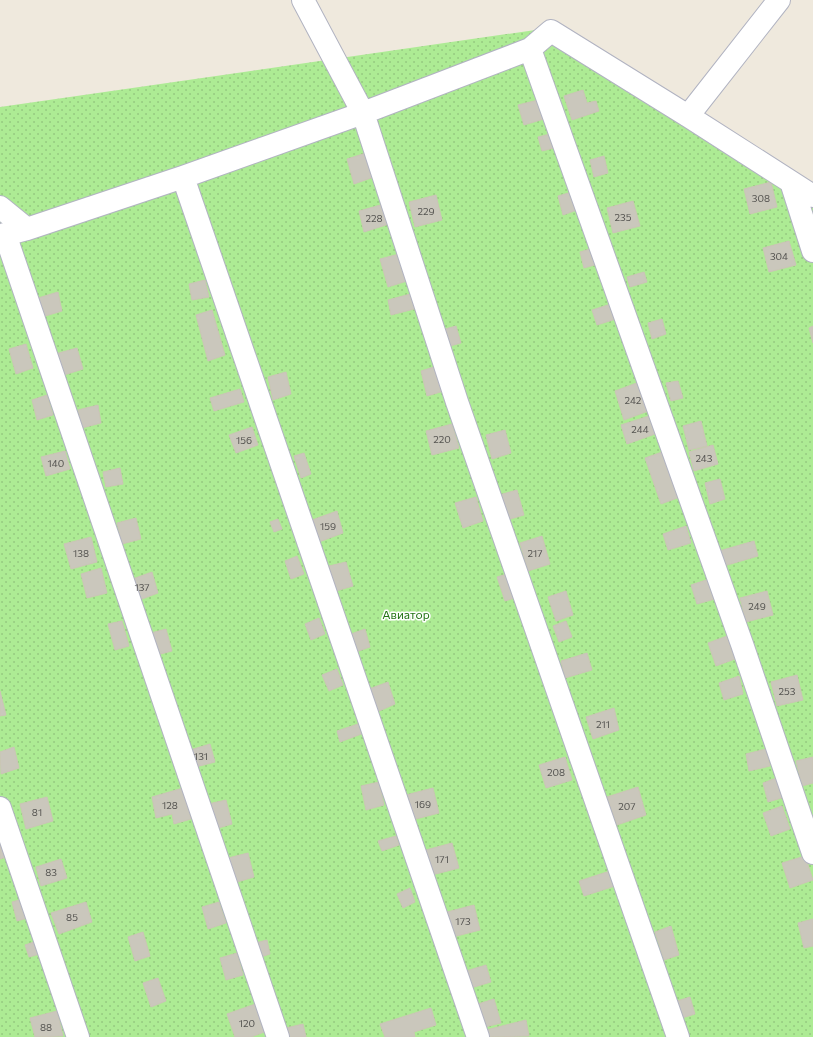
<svg xmlns="http://www.w3.org/2000/svg" width="813" height="1037" font-family="Commissioner,sans-serif">
<style>
.park{fill:url(#park-dots)}
.building{fill:#cac7bc;stroke:#cbc5b6}
.lines{fill:none;stroke-linecap:round;stroke-linejoin:round}
.minor-casing{stroke:#b1b3c1;stroke-width:24}
.minor{stroke:#fff;stroke-width:22}
.labels{text-anchor:middle;dominant-baseline:central;stroke-width:3;stroke-linejoin:round;paint-order:stroke}
.number-label{font-size:10px;fill:#545350}
.park-label{font-size:12px;fill:#217312;stroke:#fff}
</style>
<defs>
<pattern id="park-dots" width="8" height="8" patternUnits="userSpaceOnUse"><rect width="8" height="8" fill="#adeb94"/><path d="M2 2h.1M6 6h.1" fill="none" stroke="#95ca80" stroke-width="1.8" stroke-linecap="round"/></pattern>
</defs>
<rect width="100%" height="100%" fill="#efe9dd"/>
<path class="park" d="M 549,28 L 813,190 L 813,1037 L 0,1037 L 0,107 Z"/>
<path class="building" d="M 583,90 L 587,103 L 596,101 L 599,111 L 572,120 L 564,96 Z
M 538,100 L 544,119 L 524,125 L 518,105 Z
M 554,133 L 558,147 L 542,151 L 538,137 Z
M 366,153 L 374,177 L 354,184 L 347,159 Z
M 604,156 L 608,173 L 594,177 L 590,160 Z
M 771,182 L 777,207 L 750,214 L 744,189 Z
M 572,192 L 577,210 L 563,215 L 558,196 Z
M 436,195 L 442,220 L 415,227 L 409,202 Z
M 633,201 L 640,226 L 613,233 L 607,208 Z
M 384,204 L 389,224 L 364,232 L 359,211 Z
M 789,241 L 796,265 L 769,272 L 763,248 Z
M 593,248 L 598,264 L 584,268 L 580,252 Z
M 399,254 L 407,281 L 388,287 L 380,259 Z
M 644,272 L 647,282 L 630,287 L 627,277 Z
M 205,280 L 209,297 L 192,300 L 189,284 Z
M 58,292 L 62,311 L 42,317 L 38,298 Z
M 414,293 L 418,308 L 391,315 L 388,300 Z
M 614,303 L 619,318 L 597,325 L 592,310 Z
M 212,310 L 225,355 L 208,361 L 196,315 Z
M 662,319 L 666,334 L 652,339 L 648,323 Z
M 456,326 L 461,343 L 450,346 L 445,329 Z
M 813,326 L 813,343 L 809,328 Z
M 26,344 L 33,368 L 16,374 L 9,349 Z
M 77,348 L 83,369 L 61,376 L 55,354 Z
M 437,366 L 444,391 L 427,396 L 421,371 Z
M 286,372 L 291,394 L 273,400 L 268,377 Z
M 642,381 L 651,410 L 624,420 L 615,391 Z
M 678,381 L 683,398 L 671,401 L 666,383 Z
M 240,389 L 244,402 L 214,411 L 210,398 Z
M 47,395 L 53,415 L 37,420 L 32,400 Z
M 98,405 L 101,423 L 82,428 L 78,410 Z
M 652,415 L 658,433 L 627,444 L 621,425 Z
M 701,421 L 707,446 L 689,450 L 683,426 Z
M 452,424 L 459,448 L 432,455 L 426,431 Z
M 252,427 L 258,445 L 236,453 L 229,435 Z
M 505,430 L 511,453 L 492,459 L 486,435 Z
M 713,445 L 718,464 L 694,471 L 689,452 Z
M 65,451 L 70,469 L 46,476 L 41,457 Z
M 665,451 L 680,497 L 661,504 L 645,458 Z
M 304,453 L 311,474 L 301,478 L 294,456 Z
M 120,468 L 123,484 L 106,487 L 103,472 Z
M 720,479 L 725,499 L 710,504 L 705,483 Z
M 517,490 L 524,515 L 507,520 L 499,495 Z
M 476,497 L 483,521 L 463,528 L 455,503 Z
M 337,511 L 343,533 L 319,542 L 312,520 Z
M 136,518 L 141,539 L 122,544 L 117,523 Z
M 278,519 L 282,529 L 274,532 L 270,522 Z
M 686,526 L 691,543 L 668,550 L 663,534 Z
M 542,536 L 550,564 L 528,571 L 520,543 Z
M 91,537 L 97,562 L 71,569 L 64,544 Z
M 754,541 L 758,556 L 724,566 L 719,551 Z
M 297,556 L 304,574 L 291,579 L 285,561 Z
M 346,562 L 353,586 L 336,591 L 329,566 Z
M 101,568 L 107,593 L 87,598 L 81,574 Z
M 152,572 L 158,593 L 134,602 L 127,581 Z
M 507,574 L 515,598 L 505,601 L 497,577 Z
M 709,579 L 715,599 L 697,604 L 691,585 Z
M 566,591 L 573,615 L 556,621 L 548,597 Z
M 767,591 L 773,615 L 746,622 L 740,598 Z
M 319,618 L 325,634 L 311,640 L 305,624 Z
M 122,621 L 129,646 L 115,650 L 108,624 Z
M 566,621 L 572,637 L 559,642 L 553,626 Z
M 166,629 L 172,651 L 153,656 L 147,634 Z
M 365,629 L 370,647 L 356,652 L 351,634 Z
M 727,636 L 735,659 L 716,666 L 708,643 Z
M 587,653 L 592,670 L 565,678 L 561,661 Z
M 337,669 L 343,685 L 329,691 L 322,675 Z
M 797,675 L 803,700 L 777,706 L 771,682 Z
M 739,676 L 743,694 L 724,700 L 719,683 Z
M 388,682 L 395,704 L 377,712 L 369,689 Z
M 0,691 L 6,715 L 0,716 Z
M 614,708 L 619,730 L 593,739 L 586,717 Z
M 361,723 L 364,733 L 340,742 L 337,731 Z
M 210,744 L 215,762 L 192,768 L 187,751 Z
M 14,747 L 19,768 L 1,774 L 0,752 Z
M 766,749 L 770,766 L 749,771 L 746,754 Z
M 565,757 L 572,780 L 546,788 L 539,765 Z
M 813,757 L 813,783 L 802,786 L 796,761 Z
M 779,777 L 785,797 L 768,802 L 763,783 Z
M 379,782 L 384,805 L 366,810 L 361,786 Z
M 638,787 L 646,815 L 617,825 L 607,797 Z
M 183,788 L 191,819 L 174,824 L 172,814 L 156,818 L 152,797 Z
M 433,788 L 439,813 L 412,820 L 406,795 Z
M 47,797 L 53,821 L 26,829 L 20,804 Z
M 226,800 L 232,824 L 215,829 L 208,804 Z
M 782,806 L 790,829 L 771,836 L 763,813 Z
M 396,836 L 399,845 L 382,851 L 378,841 Z
M 0,842 L 6,857 L 0,859 Z
M 452,843 L 459,868 L 432,875 L 426,850 Z
M 248,853 L 254,877 L 234,883 L 228,858 Z
M 805,856 L 813,880 L 790,888 L 782,863 Z
M 61,859 L 67,878 L 41,886 L 36,867 Z
M 610,871 L 615,886 L 584,896 L 579,881 Z
M 410,888 L 415,902 L 403,908 L 397,894 Z
M 26,898 L 31,917 L 17,921 L 12,902 Z
M 86,902 L 92,922 L 59,934 L 51,913 Z
M 219,902 L 226,923 L 208,929 L 202,907 Z
M 474,905 L 480,930 L 453,937 L 447,912 Z
M 813,919 L 813,946 L 804,948 L 798,923 Z
M 671,926 L 679,955 L 664,960 L 655,932 Z
M 143,932 L 150,956 L 135,961 L 128,937 Z
M 40,940 L 43,953 L 29,957 L 25,945 Z
M 267,940 L 270,954 L 258,958 L 255,943 Z
M 237,953 L 243,975 L 226,980 L 220,958 Z
M 486,965 L 491,982 L 471,988 L 466,971 Z
M 158,978 L 166,1001 L 151,1007 L 143,983 Z
M 690,997 L 695,1014 L 682,1018 L 677,1001 Z
M 494,999 L 501,1023 L 485,1027 L 478,1004 Z
M 258,1003 L 267,1031 L 251,1037 L 235,1037 L 227,1014 Z
M 431,1008 L 436,1025 L 414,1032 L 415,1037 L 385,1037 L 380,1024 Z
M 57,1011 L 63,1036 L 35,1037 L 30,1018 Z
M 526,1020 L 529,1036 L 488,1037 L 486,1030 Z
M 303,1024 L 306,1037 L 289,1037 L 286,1028 Z"/>
<g class="lines">
<defs>
<path id="minor" d="M 303,0 L 363,113 L 457,402 L 678,1037
M 530,49 L 742,644 L 813,853
M 688,116 L 779,0
M 183,177 L 478,1037
M 791,182 L 813,251
M 0,207 L 27,229
M 5,234 L 278,1037
M 0,236 L 27,229 L 183,177 L 363,113 L 530,49 L 551,31 L 688,116 L 813,196
M 0,808 L 78,1037"/>
</defs>
<use href="#minor" class="minor-casing"/>
<use href="#minor" class="minor"/>
</g>
<g class="labels">
<g class="number-label">
<text x="761" y="198">308</text>
<text x="426" y="211">229</text>
<text x="623" y="217">235</text>
<text x="374" y="218">228</text>
<text x="779" y="256">304</text>
<text x="633" y="400">242</text>
<text x="640" y="429">244</text>
<text x="442" y="439">220</text>
<text x="244" y="440">156</text>
<text x="704" y="458">243</text>
<text x="56" y="463">140</text>
<text x="328" y="526">159</text>
<text x="81" y="553">138</text>
<text x="535" y="553">217</text>
<text x="142" y="587">137</text>
<text x="757" y="606">249</text>
<text x="787" y="691">253</text>
<text x="603" y="724">211</text>
<text x="201" y="756">131</text>
<text x="556" y="772">208</text>
<text x="423" y="804">169</text>
<text x="170" y="805">128</text>
<text x="627" y="806">207</text>
<text x="37" y="812">81</text>
<text x="442" y="859">171</text>
<text x="51" y="872">83</text>
<text x="72" y="917">85</text>
<text x="463" y="921">173</text>
<text x="247" y="1023">120</text>
<text x="46" y="1027">88</text>
</g>
<g class="park-label">
<text x="406" y="614">Авиатор</text>
</g>
</g>
</svg>
